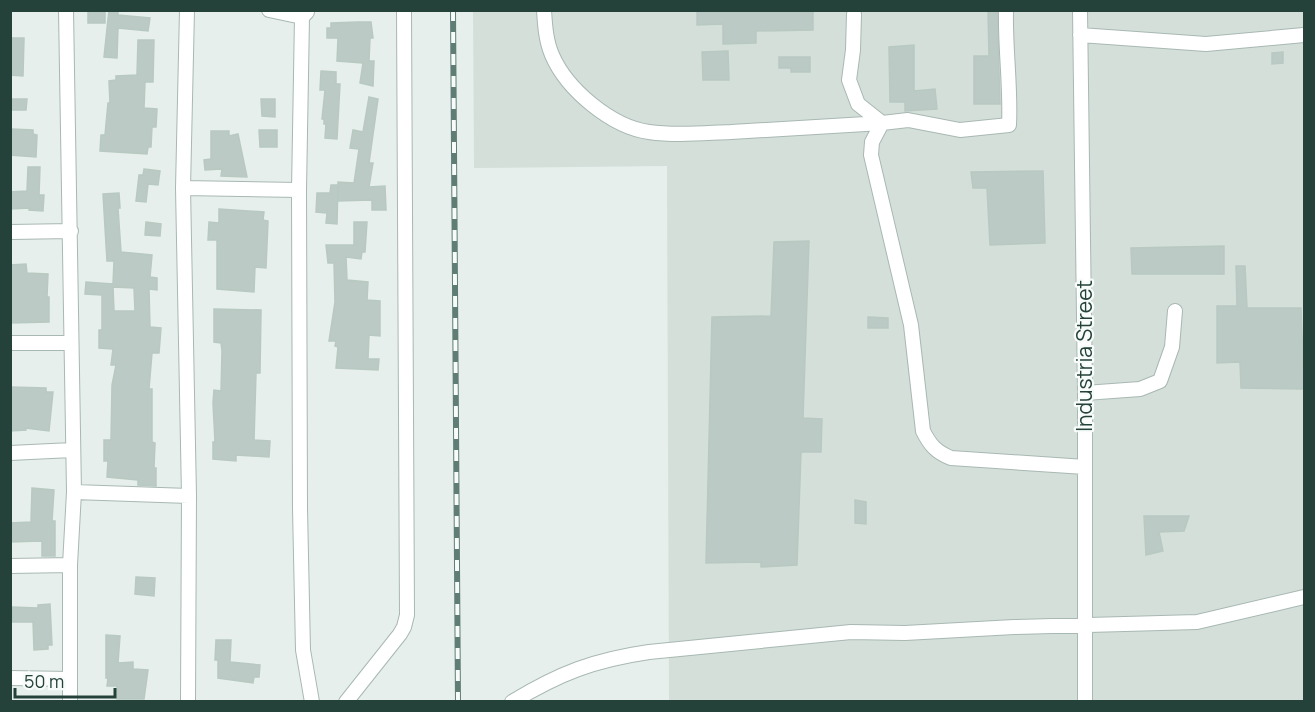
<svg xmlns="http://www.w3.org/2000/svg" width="1315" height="712" font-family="Manrope,sans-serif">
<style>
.built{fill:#d4dfda}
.building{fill:#bbcac4;stroke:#b8c9c2;stroke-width:1.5;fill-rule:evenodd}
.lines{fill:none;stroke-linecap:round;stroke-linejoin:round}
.minor-casing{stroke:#a8b8b2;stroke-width:16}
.minor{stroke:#fff;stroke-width:14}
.rail-casing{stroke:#5f7d75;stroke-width:6}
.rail{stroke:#f7fbf9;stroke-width:4;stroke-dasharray:11;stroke-linecap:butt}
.labels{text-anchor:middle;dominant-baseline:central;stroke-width:4.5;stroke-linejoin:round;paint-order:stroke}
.street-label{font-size:21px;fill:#24423a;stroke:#f7fbf9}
</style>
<rect width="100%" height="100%" fill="#e6efeb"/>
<path class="built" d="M 473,11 L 1304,11 L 1304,701 L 669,701 L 667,166 L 474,168 Z"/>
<path class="building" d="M 88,10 L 105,10 L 105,23 L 88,23 Z
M 109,10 L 118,10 L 118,15 L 150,18 L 148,31 L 118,28 L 117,58 L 104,57 Z
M 697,10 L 813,10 L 813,30 L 756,31 L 756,43 L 723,44 L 723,24 L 697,25 Z
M 988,10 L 997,10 L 1000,104 L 974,104 L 974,56 L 989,56 Z
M 358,22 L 371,22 L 373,38 L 370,38 L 369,61 L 374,61 L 373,86 L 360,83 L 363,63 L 337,61 L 338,38 L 327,38 L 327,28 L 331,28 L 331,23 Z
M 10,38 L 24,38 L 23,76 L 10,75 Z
M 138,40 L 154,40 L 153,82 L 145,82 L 144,108 L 157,109 L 156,127 L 152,127 L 151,147 L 148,147 L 147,154 L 100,151 L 101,135 L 105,135 L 108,103 L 110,103 L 109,81 L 116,80 L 116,76 L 137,75 Z
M 914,45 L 914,91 L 935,89 L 937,109 L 905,111 L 905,102 L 890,102 L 889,47 Z
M 728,51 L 729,80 L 703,80 L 702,52 Z
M 1283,52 L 1283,63 L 1272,64 L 1272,53 Z
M 779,57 L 810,57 L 810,72 L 791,72 L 791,68 L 779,68 Z
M 321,71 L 336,72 L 336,84 L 340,84 L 337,139 L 325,138 L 326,124 L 324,124 L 324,119 L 322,119 L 325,90 L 320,90 Z
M 369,97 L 378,99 L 369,163 L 373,163 L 369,187 L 385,186 L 386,210 L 372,210 L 372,200 L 338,201 L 338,185 L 337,224 L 326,223 L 327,213 L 316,212 L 317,193 L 330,193 L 331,185 L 338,185 L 338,182 L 354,183 L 359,149 L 350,148 L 353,130 L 363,132 Z
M 11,99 L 27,99 L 26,110 L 11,110 Z
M 261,99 L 275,99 L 275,117 L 262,116 Z
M 12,129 L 33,130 L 33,134 L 37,135 L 36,157 L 10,155 Z
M 259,130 L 277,130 L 277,147 L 260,147 Z
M 211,131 L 229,131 L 229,136 L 238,134 L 247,177 L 221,176 L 222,169 L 205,170 L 204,160 L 211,159 Z
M 28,167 L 40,167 L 39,195 L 44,195 L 43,211 L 29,210 L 30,208 L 10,209 L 10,192 L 27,191 Z
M 144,169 L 160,171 L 158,185 L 148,184 L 146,202 L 136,201 L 139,175 L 143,175 Z
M 1043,171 L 1045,243 L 990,245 L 987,188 L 973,188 L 971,172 Z
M 119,193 L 120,208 L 118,208 L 121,252 L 152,255 L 150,277 L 157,278 L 157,290 L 149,289 L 150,327 L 161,328 L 159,353 L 152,353 L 149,389 L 152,389 L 152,442 L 155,443 L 154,468 L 156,468 L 156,486 L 138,485 L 138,480 L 107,477 L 108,461 L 104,461 L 104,440 L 111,440 L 112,385 L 116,365 L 111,365 L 113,349 L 99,348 L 99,330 L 102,330 L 102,295 L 85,294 L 86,282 L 113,284 L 114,261 L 107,261 L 103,194 ZM 113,287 L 134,288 L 135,311 L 114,311 Z
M 219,209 L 264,212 L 263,220 L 268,221 L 266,268 L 255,267 L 254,292 L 217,289 L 217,240 L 208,240 L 209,222 L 219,223 Z
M 146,222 L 161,224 L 160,236 L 145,235 Z
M 354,222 L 367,222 L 365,252 L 362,252 L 361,259 L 346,257 L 347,280 L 368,282 L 367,300 L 380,301 L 380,336 L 369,335 L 368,359 L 379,359 L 378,370 L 336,368 L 338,347 L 335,346 L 336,341 L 329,341 L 335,302 L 334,263 L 328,263 L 326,245 L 354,245 Z
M 809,241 L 803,418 L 822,419 L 821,452 L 801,452 L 797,565 L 761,567 L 761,562 L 706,563 L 712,317 L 771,316 L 774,242 Z
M 1224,246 L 1224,274 L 1132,274 L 1131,248 Z
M 26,264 L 27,273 L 48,274 L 47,297 L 49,297 L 49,322 L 10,323 L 10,265 Z
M 1236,266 L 1245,266 L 1247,308 L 1301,308 L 1304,389 L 1241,388 L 1240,362 L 1217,363 L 1217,306 L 1237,306 Z
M 214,309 L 261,310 L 260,373 L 256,373 L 254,440 L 270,441 L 269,457 L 236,455 L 236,461 L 213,459 L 213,442 L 215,442 L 213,403 L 214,390 L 221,391 L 222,351 L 221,343 L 214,342 Z
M 868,317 L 888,318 L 888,328 L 868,328 Z
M 10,387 L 46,388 L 46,392 L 53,392 L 49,431 L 25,428 L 26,430 L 10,431 Z
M 32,488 L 54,490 L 52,521 L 55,521 L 55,556 L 42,556 L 42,541 L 10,542 L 10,523 L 31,522 Z
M 855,500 L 866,502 L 866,524 L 855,523 Z
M 1144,516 L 1189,516 L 1184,531 L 1159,532 L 1163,551 L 1146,555 Z
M 136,577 L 155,578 L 154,596 L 135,594 Z
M 50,604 L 52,645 L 48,645 L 48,649 L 34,650 L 33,622 L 12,622 L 12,607 L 38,608 L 38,605 Z
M 106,635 L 120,636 L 118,663 L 133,662 L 133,669 L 148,670 L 144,699 L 117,699 L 117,686 L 107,686 L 108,678 L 106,678 Z
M 216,640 L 231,640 L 230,662 L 260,665 L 259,677 L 254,677 L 253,683 L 218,678 L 218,660 L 215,660 Z"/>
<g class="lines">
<defs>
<path id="minor" d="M 66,10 L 74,492 L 70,565 L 70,702
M 187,10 L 183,188 L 189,496 L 188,702
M 269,10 L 302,17 L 307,12
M 544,10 C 545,26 546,41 552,55 C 567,90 612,127 649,132 C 676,136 704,133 731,132 C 782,129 832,126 882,123
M 1006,10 C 1005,49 1011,87 1009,125 L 960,130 L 908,120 L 882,123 L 872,142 L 871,155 L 911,325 L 923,431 C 930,445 936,452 951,458 L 1085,467
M 1080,10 L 1085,393 L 1085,702
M 854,14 L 853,50 L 849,80 L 858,104 L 882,123
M 302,17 L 299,190 L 300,508 L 303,650 L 312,702
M 1080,35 L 1206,44 L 1304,35
M 183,188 L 299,190
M 10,232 L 71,231
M 10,343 L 71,343
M 1085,393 L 1140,389 L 1160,381 L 1172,347 L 1175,311
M 10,453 L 72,450
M 74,492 L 189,496
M 10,566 L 70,565
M 10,678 L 70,679
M 346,702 L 400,634 L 404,627 L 407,615 L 404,10
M 512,702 C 560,673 594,660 649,652 L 851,632 L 905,633 L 1014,627 L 1197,622 L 1304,597"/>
</defs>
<use href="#minor" class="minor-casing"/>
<use href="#minor" class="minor"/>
<defs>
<path id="rail" d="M 453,10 L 458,702"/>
</defs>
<use href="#rail" class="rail-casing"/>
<use href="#rail" class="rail"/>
</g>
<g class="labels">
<g class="street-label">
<text transform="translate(1084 356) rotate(-90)">Industria Street</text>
</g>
</g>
<rect width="1315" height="712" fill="none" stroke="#24423a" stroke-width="24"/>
<path d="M15 688v9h100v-9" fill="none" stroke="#24423a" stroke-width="3"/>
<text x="24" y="688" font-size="18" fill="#24423a" stroke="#f7fbf9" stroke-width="4.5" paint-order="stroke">50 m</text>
</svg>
